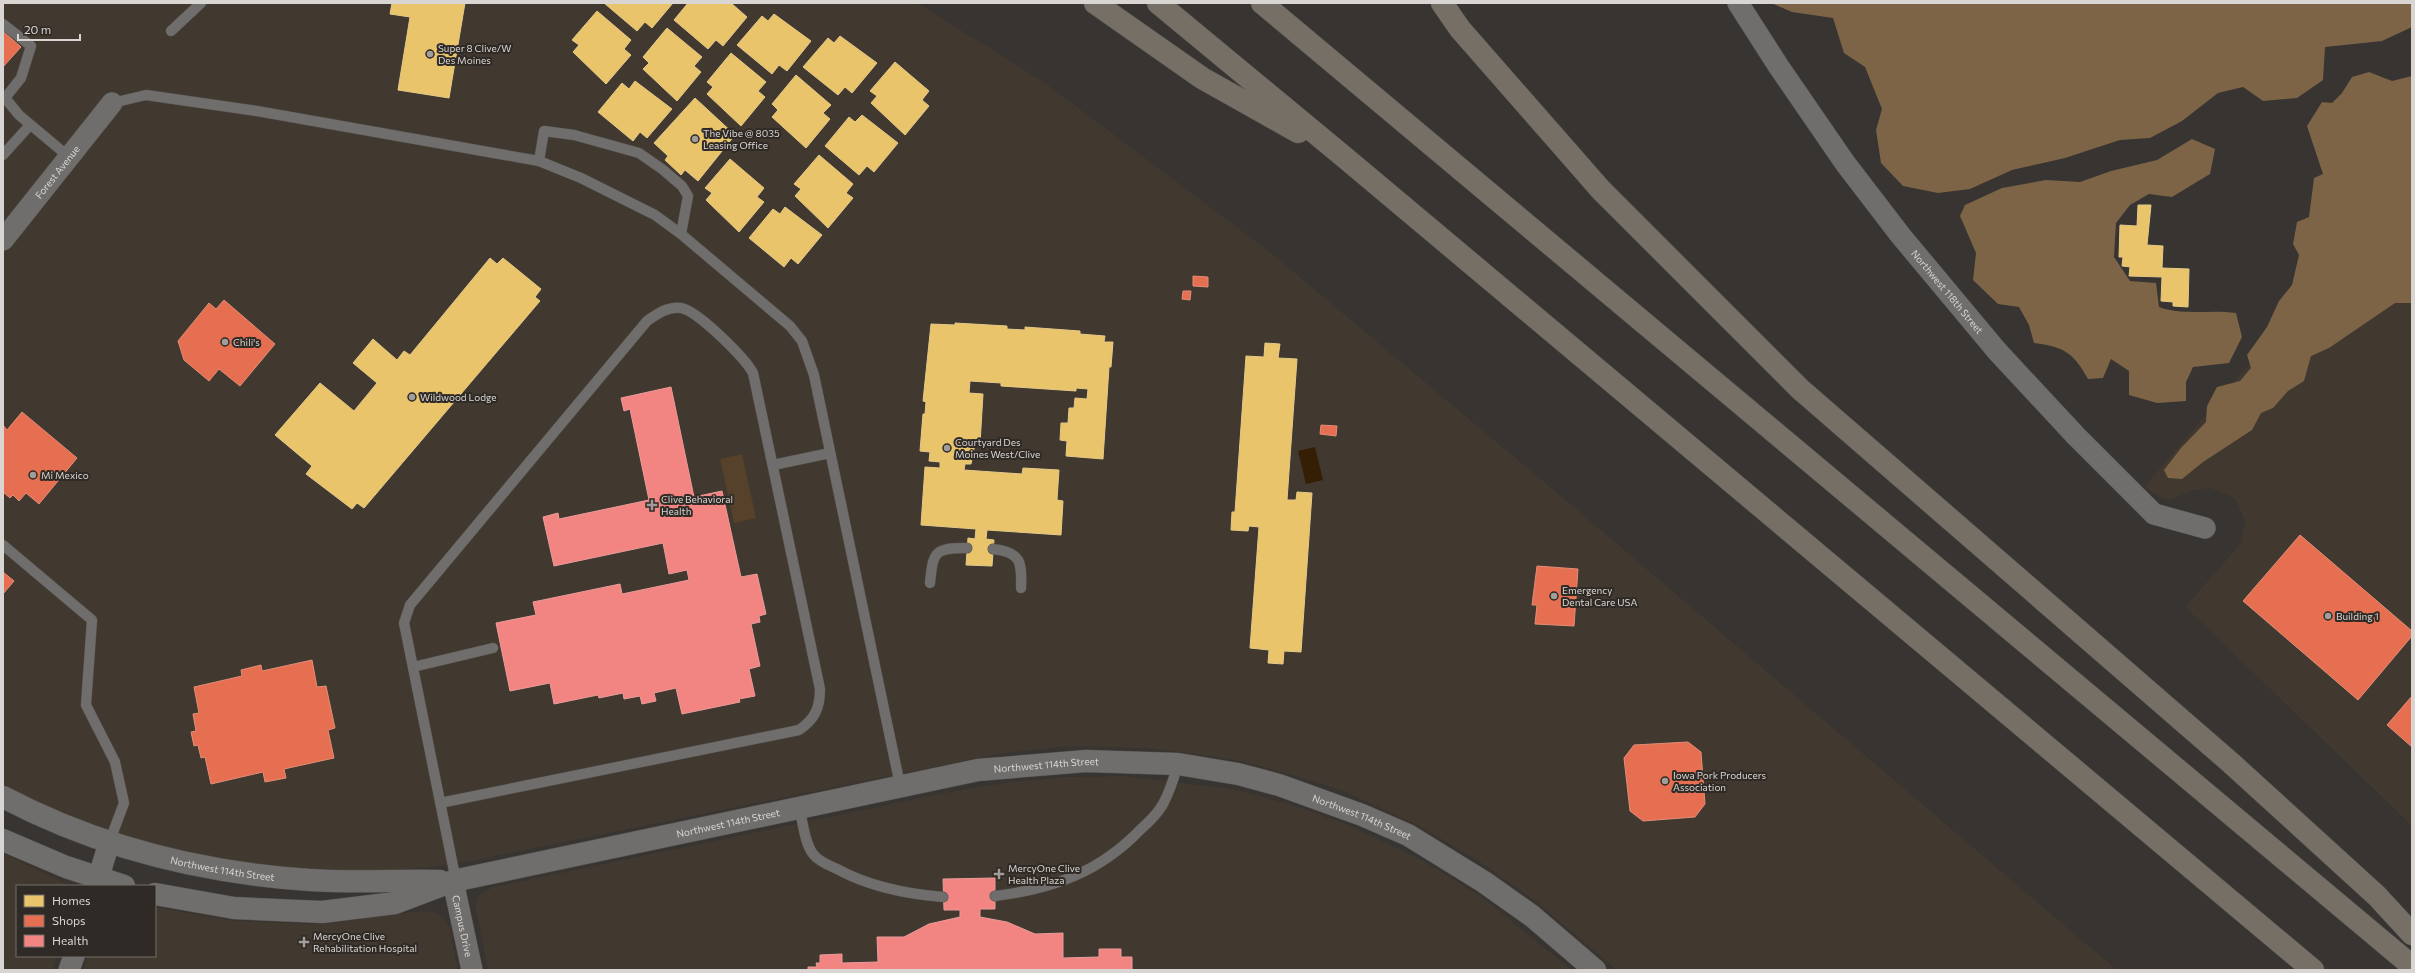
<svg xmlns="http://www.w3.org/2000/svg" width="2415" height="973" font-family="Commissioner,sans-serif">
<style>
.built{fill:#41382f}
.green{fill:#56412a}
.forest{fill:#7d6447}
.water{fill:#351f04}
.homes{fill:#e9c46a;stroke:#e4c989}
.shops{fill:#e76f51;stroke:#e28e78}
.health{fill:#f28482;stroke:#ea9c9a}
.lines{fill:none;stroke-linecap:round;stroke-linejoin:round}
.service-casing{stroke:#53514e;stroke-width:11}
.minor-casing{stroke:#53514e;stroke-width:22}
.tertiary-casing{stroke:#53514e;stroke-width:23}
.motorway-casing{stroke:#53514e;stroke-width:23}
.service{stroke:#706e6c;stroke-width:10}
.minor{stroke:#706e6c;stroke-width:21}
.tertiary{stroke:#706e6c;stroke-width:22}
.motorway{stroke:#766f66;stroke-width:22}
.poi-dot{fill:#a09d9a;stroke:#2f2a25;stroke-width:1.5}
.labels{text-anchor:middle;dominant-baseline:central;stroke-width:4;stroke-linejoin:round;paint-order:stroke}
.poi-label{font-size:10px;fill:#d8d5d2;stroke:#2f2a25;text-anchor:start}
.street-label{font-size:10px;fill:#d8d5d2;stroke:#2f2a25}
</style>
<rect width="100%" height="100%" fill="#373431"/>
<path class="built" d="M 3,3 L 914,3 L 924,7 L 1045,83 L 1270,252 L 1581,513 L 2117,970 L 1617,970 L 1534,900 L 1480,862 L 1421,827 L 1346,792 L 1296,776 L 1249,763 L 1212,756 L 1145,748 L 1071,746 L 998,754 L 451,865 L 376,872 L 253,866 L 148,843 L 79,820 L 25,797 L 3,784 Z
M 2412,174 L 2412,826 L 2185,607 L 2241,543 L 2245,521 L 2236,500 L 2229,495 L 2210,488 L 2195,490 L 2170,500 L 2160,497 L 2144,487 Z
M 1122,776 L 1233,789 L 1289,804 L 1349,825 L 1424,861 L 1484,899 L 1572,970 L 488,970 L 475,904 L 480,894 L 493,887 L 949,792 L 1011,782 L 1066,777 Z
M 3,853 L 70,886 L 17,886 L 17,956 L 57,956 L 53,970 L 3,970 Z
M 155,907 L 233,921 L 321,924 L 421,911 L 435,912 L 444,918 L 450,929 L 458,970 L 83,970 L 88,956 L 155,956 Z"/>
<path class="green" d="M 742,454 L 756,518 L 734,523 L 720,459 Z"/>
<path class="forest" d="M 1771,3 L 2412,3 L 2412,27 L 2382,41 L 2325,47 L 2323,80 L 2297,98 L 2263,101 L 2243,87 L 2218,93 L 2182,121 L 2150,138 L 2120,140 L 2065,158 L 2012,170 L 1970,189 L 1938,193 L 1903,186 L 1881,163 L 1876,130 L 1882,109 L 1865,67 L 1844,53 L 1833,18 L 1792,12 Z
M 2369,72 L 2392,81 L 2412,76 L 2412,303 L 2395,303 L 2329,348 L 2311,356 L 2304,381 L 2288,391 L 2273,408 L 2261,413 L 2252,430 L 2203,462 L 2182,479 L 2168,478 L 2164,470 L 2181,448 L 2206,422 L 2207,406 L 2217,387 L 2240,381 L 2251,368 L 2247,355 L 2267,327 L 2279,301 L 2292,285 L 2299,255 L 2293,244 L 2297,222 L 2309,217 L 2314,178 L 2323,174 L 2307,126 L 2322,102 L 2332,103 L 2342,93 L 2352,77 Z
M 2192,139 L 2215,149 L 2210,174 L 2172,197 L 2149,194 L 2130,205 L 2116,223 L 2114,257 L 2130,281 L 2156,283 L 2159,307 C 2183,316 2210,309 2236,313 L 2242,337 L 2229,363 L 2193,367 L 2186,382 L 2186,401 L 2157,403 L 2129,395 L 2129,371 L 2111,359 L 2103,378 L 2088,379 C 2073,352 2064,347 2034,343 L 2029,325 L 2019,307 L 1998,304 L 1973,280 L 1976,253 L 1960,216 L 1965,205 L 2002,188 L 2046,180 L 2080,182 L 2111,171 L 2157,160 Z"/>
<path class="water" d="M 1315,447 L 1323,480 L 1306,484 L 1298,451 Z"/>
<path class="homes" d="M 392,3 L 465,3 L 449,98 L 398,90 L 410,17 L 390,14 Z
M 604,3 L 673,3 L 652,28 L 645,22 L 637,31 Z
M 688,3 L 731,3 L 747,17 L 723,46 L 716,40 L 708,49 L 674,20 Z
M 597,11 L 631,40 L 624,49 L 631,55 L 606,84 L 573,52 L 579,45 L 572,40 Z
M 774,14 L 811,41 L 787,71 L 779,65 L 772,74 L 737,45 L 762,16 L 768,21 Z
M 667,28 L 702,57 L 694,66 L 701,72 L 677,101 L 643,69 L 649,63 L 643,57 Z
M 840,36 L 877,63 L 852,93 L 845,87 L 838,95 L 803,67 L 828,38 L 834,43 Z
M 731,53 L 766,82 L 758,91 L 765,97 L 741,126 L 707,94 L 713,87 L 707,82 Z
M 895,62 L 929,91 L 922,100 L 929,106 L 905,135 L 871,103 L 877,96 L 870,91 Z
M 796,75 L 831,105 L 823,113 L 830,119 L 806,148 L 772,117 L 778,110 L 772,104 Z
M 635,81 L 672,109 L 647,138 L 640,132 L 633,141 L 598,112 L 622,83 L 629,89 Z
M 695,98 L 735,135 L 698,181 L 685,170 L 681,175 L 665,160 L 668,156 L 654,143 Z
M 862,115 L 898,143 L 874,172 L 867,166 L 859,175 L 825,146 L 849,117 L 855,122 Z
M 819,155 L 853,184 L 846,193 L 853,198 L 828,228 L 795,196 L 801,189 L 794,184 Z
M 730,159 L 764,188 L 757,197 L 764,202 L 739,232 L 706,200 L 712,193 L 705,188 Z
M 2138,205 L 2151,205 L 2147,245 L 2163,246 L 2162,268 L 2189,269 L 2188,307 L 2173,306 L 2173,302 L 2161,301 L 2162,277 L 2129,276 L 2130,267 L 2122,266 L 2123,257 L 2119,257 L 2120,225 L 2137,226 Z
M 785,207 L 822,235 L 798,264 L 791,258 L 784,267 L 749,238 L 773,209 L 780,214 Z
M 490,258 L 497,264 L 503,258 L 541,289 L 535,297 L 540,301 L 364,508 L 357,503 L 352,509 L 306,474 L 312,466 L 275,435 L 320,383 L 354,411 L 377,383 L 353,363 L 373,339 L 397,360 L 404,351 L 410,355 Z
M 955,323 L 1007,326 L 1007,329 L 1025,330 L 1025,327 L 1080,331 L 1080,334 L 1105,336 L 1104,342 L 1113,342 L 1111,367 L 1109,367 L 1103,459 L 1066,456 L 1067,441 L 1060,440 L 1061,423 L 1068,423 L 1069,408 L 1074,408 L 1075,398 L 1087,399 L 1088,389 L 1076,388 L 1076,391 L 1001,386 L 1001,383 L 970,381 L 969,393 L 983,394 L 980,444 L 975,444 L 971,464 L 965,464 L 964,470 L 1022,474 L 1023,468 L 1059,470 L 1057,500 L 1063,501 L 1061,535 L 987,530 L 986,539 L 994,540 L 992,566 L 966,565 L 968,538 L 975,539 L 976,529 L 921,525 L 925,467 L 940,468 L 940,462 L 929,461 L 930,452 L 920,451 L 923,414 L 925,414 L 926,402 L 923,401 L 931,324 L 955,325 Z
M 1265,343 L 1280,344 L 1278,358 L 1297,359 L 1287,500 L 1296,500 L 1297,492 L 1312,493 L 1301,652 L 1284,651 L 1283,664 L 1268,663 L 1269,650 L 1250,648 L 1259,527 L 1249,526 L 1248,531 L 1231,530 L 1232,512 L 1235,512 L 1246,356 L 1264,357 Z"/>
<path class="shops" d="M 3,31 L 21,47 L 3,67 Z
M 1193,276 L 1208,277 L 1208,287 L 1193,286 Z
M 1183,291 L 1191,291 L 1190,300 L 1182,299 Z
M 224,300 L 275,344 L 240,386 L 219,369 L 209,381 L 184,360 L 178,341 L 209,303 L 216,309 Z
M 22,412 L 77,458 L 39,504 L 26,493 L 19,501 L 13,495 L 10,498 L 3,492 L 3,425 L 7,430 Z
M 1321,425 L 1337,426 L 1336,436 L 1320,434 Z
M 2300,535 L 2412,631 L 2412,636 L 2358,700 L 2243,601 Z
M 1537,566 L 1578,569 L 1574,626 L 1535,624 L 1537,605 L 1532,605 Z
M 3,572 L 14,581 L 3,594 Z
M 312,660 L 317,687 L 326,686 L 335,728 L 328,730 L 334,758 L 284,769 L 286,778 L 265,782 L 263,772 L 211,784 L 205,757 L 201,758 L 198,745 L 194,746 L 191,732 L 196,731 L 193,714 L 199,713 L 194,687 L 242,676 L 241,670 L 261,665 L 262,671 Z
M 2412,696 L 2412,747 L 2387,725 Z
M 1688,742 L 1701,752 L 1705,804 L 1695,817 L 1643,821 L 1630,811 L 1624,758 L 1634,745 Z"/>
<path class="health" d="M 671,387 L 694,497 L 722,491 L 741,577 L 757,574 L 766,614 L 759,616 L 760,622 L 751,624 L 760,666 L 749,669 L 755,696 L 739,699 L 740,702 L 682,714 L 676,688 L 654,693 L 656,701 L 642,704 L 640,696 L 624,699 L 623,693 L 599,698 L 598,695 L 554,704 L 550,683 L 510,691 L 496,623 L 536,615 L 533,602 L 620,584 L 622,594 L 689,580 L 687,570 L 669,574 L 663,543 L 554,566 L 543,517 L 558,513 L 559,519 L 649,500 L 630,409 L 624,411 L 621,398 Z
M 995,878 L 995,909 L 980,909 L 980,917 L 1007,922 L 1035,934 L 1063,933 L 1063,958 L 1099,957 L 1099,949 L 1121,949 L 1121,957 L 1132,957 L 1132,970 L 808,970 L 808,967 L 817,967 L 816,963 L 820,963 L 820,955 L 842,954 L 842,963 L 878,962 L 877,937 L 904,937 L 929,924 L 960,917 L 960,910 L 944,910 L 943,879 Z"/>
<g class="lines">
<defs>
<path id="service" d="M 3,24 L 31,46 L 21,78 L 5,98 L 19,115 L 69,157
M 171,31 L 201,3
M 112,103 L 146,95 L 257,111 L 539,161 L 581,178 L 655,215 L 681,234 L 790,326 L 802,341 L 814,375 L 900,785
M 3,155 L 30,125
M 539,161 L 544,131 L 574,135 L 639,153 L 662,169 L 682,186 L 688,196 L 681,234
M 773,465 L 830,453
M 3,545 L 92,620 L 86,705 L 115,762 L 124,803 L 109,843
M 993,549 C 1021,552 1022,562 1021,588
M 930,583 C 933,551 935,548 967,548
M 413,667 L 493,648
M 440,803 L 799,730 C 815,719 820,708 820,689 L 753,373 C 745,358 698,311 681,308 C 668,306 657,314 647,321 L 410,605 L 404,623 L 456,881
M 799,807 C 803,821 804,842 813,854 C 819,862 829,865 837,869 C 870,887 906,894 943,897
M 995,896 C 1053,889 1100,872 1141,829 C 1149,822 1158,813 1163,804 C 1170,791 1174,778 1178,764"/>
<g id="minor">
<path id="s1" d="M 1738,3 L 1779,67 L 1845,163 L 1901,236 L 1997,351 L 2076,436 L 2154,514 L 2205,528"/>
<path id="s2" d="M 3,240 L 112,103"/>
<path id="s3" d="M 453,881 L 472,970"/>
<path d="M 96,886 L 109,843"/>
<path d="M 69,970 L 74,956"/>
</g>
<g id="tertiary">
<path id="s4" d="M 3,797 C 98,847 203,873 310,880 C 353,883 397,880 440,881"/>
<path d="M 3,840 L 66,867 L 124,886"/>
<path id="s5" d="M 155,894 L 234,908 L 322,912 L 395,903 L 453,881 L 978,770 L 1086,761 L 1178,764 L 1238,774 L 1279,785 L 1362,815 L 1408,835 L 1484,882 L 1532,916 L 1595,970"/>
</g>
<path id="motorway" d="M 1095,3 L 1202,78 L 1298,132
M 1158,3 L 1349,161 L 2313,970
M 1262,3 L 2412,966
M 1442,3 L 1460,29 L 1601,190 L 1800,389 L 2231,763 L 2377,896 L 2412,934"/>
</defs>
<use href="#service" class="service-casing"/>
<use href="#minor" class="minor-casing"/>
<use href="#tertiary" class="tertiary-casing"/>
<use href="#motorway" class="motorway-casing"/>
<use href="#service" class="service"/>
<use href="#minor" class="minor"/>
<use href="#tertiary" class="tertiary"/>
<use href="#motorway" class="motorway"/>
</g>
<g class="poi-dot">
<circle cx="430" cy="54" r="4"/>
<circle cx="695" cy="139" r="4"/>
<circle cx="225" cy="342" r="4"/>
<circle cx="412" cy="397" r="4"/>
<circle cx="947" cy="448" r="4"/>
<circle cx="33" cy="475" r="4"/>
<path d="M650 499h4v4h4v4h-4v4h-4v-4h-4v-4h4z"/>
<circle cx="1554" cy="596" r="4"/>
<circle cx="2328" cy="616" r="4"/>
<circle cx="1665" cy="781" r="4"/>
<path d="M997 868h4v4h4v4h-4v4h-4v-4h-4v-4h4z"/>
<path d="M302 936h4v4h4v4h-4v4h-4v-4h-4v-4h4z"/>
</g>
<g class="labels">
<g class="poi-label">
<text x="438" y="48">Super 8 Clive/W<tspan x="438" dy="12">Des Moines</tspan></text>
<text x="703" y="133">The Vibe @ 8035<tspan x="703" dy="12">Leasing Office</tspan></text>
<text x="233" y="342">Chili's</text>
<text x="420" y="397">Wildwood Lodge</text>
<text x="955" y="442">Courtyard Des<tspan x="955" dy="12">Moines West/Clive</tspan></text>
<text x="41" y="475">Mi Mexico</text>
<text x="661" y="499">Clive Behavioral<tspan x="661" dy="12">Health</tspan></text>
<text x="1562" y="590">Emergency<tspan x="1562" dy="12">Dental Care USA</tspan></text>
<text x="2336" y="616">Building 1</text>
<text x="1673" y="775">Iowa Pork Producers<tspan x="1673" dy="12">Association</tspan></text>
<text x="1008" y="868">MercyOne Clive<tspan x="1008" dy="12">Health Plaza</tspan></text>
<text x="313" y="936">MercyOne Clive<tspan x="313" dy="12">Rehabilitation Hospital</tspan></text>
</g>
<g class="street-label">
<text stroke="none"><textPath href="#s2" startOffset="87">Forest Avenue</textPath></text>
<text stroke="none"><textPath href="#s1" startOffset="357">Northwest 118th Street</textPath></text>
<text stroke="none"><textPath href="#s5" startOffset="909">Northwest 114th Street</textPath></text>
<text stroke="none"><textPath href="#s5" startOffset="1233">Northwest 114th Street</textPath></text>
<text stroke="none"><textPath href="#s5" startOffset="585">Northwest 114th Street</textPath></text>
<text stroke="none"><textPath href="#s4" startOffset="232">Northwest 114th Street</textPath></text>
<text stroke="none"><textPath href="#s3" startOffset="46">Campus Drive</textPath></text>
</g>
</g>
<rect width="2415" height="973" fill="none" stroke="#d8d5d2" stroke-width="8"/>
<rect x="16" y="885" width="140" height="72" fill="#2f2a25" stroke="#736e6a"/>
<rect x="24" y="895" width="20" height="12" fill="#e9c46a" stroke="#736e6a"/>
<text x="52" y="905" font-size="12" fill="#d8d5d2">Homes</text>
<rect x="24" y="915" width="20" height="12" fill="#e76f51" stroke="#736e6a"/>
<text x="52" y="925" font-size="12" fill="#d8d5d2">Shops</text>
<rect x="24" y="935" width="20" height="12" fill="#f28482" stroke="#736e6a"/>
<text x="52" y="945" font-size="12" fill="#d8d5d2">Health</text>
<path d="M18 34v6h62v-6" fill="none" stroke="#d8d5d2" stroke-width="2"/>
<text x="24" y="34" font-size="12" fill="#d8d5d2" stroke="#2f2a25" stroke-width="3" paint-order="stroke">20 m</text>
</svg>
